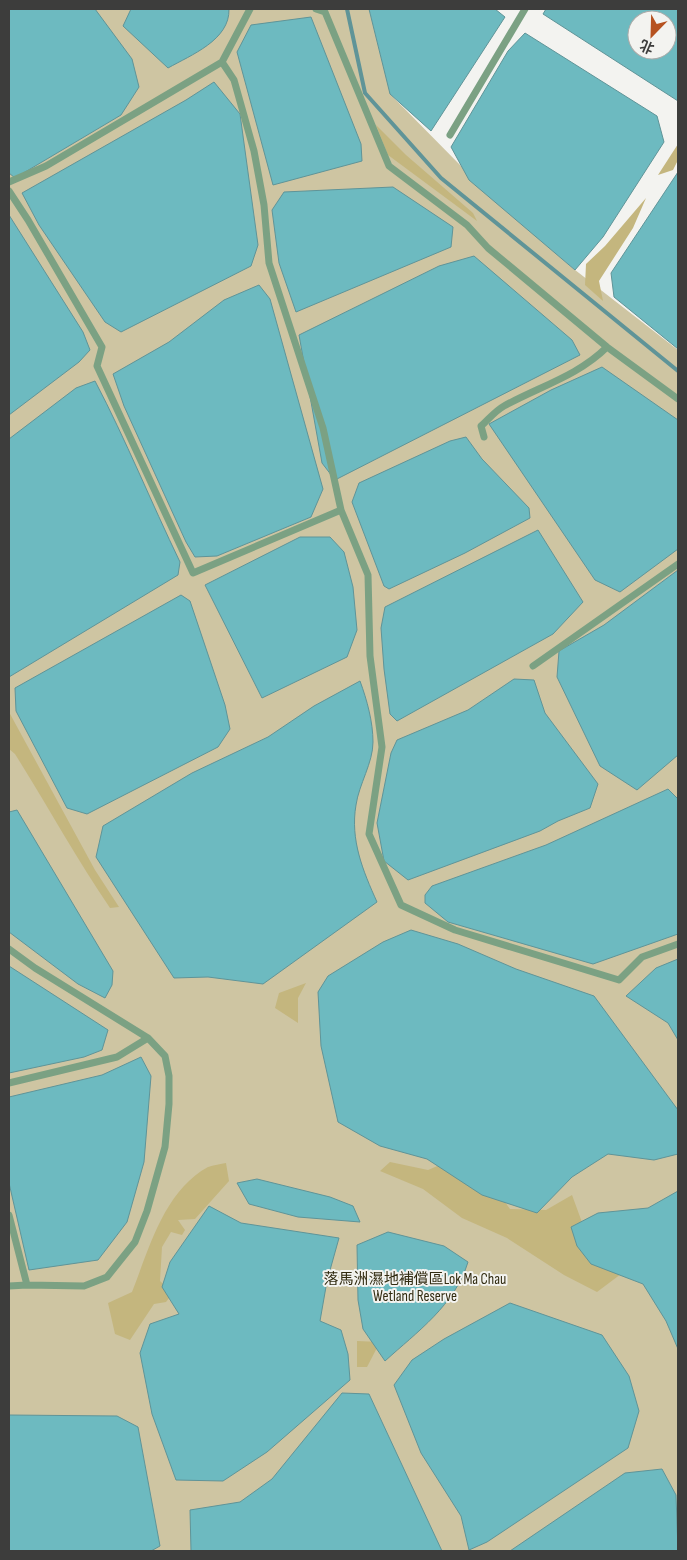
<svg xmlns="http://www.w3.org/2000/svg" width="687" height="1560" font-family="'Sofia Sans Condensed','Noto Sans SC',sans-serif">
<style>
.green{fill:#cec5a2}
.forest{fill:#c4b67e}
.water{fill:#6dbac0;stroke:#5f9498;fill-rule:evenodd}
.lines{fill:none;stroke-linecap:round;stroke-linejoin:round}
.stream{stroke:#5f9498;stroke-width:4}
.service{stroke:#7ba183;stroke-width:7}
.labels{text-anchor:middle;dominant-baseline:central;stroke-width:4;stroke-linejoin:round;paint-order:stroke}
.park-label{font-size:15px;fill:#312b10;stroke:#f3f3f0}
</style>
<rect width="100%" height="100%" fill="#f3f3f0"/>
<path class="green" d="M 9,9 L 369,9 L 391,95 L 462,167 L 570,266 L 678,350 L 678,1551 L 9,1551 Z"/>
<path class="forest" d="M 376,125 L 406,155 L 473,213 L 477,221 L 388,155 Z
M 678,144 L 678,160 L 673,170 L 658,175 Z
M 646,198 L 633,228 L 599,281 L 603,301 L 585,285 L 586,264 L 605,246 Z
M 9,712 L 95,870 L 119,907 L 110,908 C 76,858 47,805 15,754 L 9,749 Z
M 306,983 L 298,998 L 298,1023 L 275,1008 L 279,993 Z
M 449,1161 L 489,1180 L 510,1209 L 546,1210 L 572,1195 L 590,1244 L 629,1268 L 597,1292 L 564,1275 L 507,1238 L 462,1218 L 423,1189 L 380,1171 L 390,1162 L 428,1170 Z
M 226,1163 L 229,1181 L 195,1219 L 178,1220 L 185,1230 L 182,1235 L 171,1232 L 162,1247 L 160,1281 L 173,1293 L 166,1302 L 154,1304 L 130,1340 L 115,1334 L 108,1303 L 132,1292 C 149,1249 164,1191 208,1167 C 213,1165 221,1164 226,1163 Z
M 357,1341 L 380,1342 L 367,1367 L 357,1367 Z"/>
<path class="water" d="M 9,9 L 95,9 L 132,59 L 139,87 L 121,115 L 15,178 L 9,173 Z
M 131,9 L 229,9 C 230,40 191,55 168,68 L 123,26 Z
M 369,9 L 495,9 L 505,17 L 431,131 L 390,94 Z
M 546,9 L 678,9 L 678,101 L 543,14 ZM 637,20 L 667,20 L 667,50 L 637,50 Z
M 311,17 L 361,144 L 362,161 L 273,185 L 237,52 L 251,25 Z
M 525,33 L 657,116 L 664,142 L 603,237 L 575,270 L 469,180 L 451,147 L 508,51 Z
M 214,82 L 240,114 L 258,245 L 251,266 L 121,332 L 105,322 L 39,225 L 22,193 L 186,100 Z
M 678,172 L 678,349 L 614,297 L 611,273 Z
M 393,187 L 453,227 L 451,247 L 296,312 L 279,263 L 272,210 L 284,192 Z
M 9,215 L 83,332 L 90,350 L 79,362 L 9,415 Z
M 474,256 L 572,340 L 580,355 L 335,480 L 322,463 L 299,335 L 439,266 Z
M 259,285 L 270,299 L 323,489 L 311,517 L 217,556 L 195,557 L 186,542 L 124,406 L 113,374 L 169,342 L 224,300 Z
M 602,367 L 678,420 L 678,549 L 620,592 L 595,580 L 489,424 L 551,390 Z
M 95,381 C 126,440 151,502 180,562 L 178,575 L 9,677 L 9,439 L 76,388 Z
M 466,437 L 482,459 L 529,508 L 530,518 L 465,553 L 389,589 L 384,586 L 352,502 L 359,483 L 450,441 Z
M 538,530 L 583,602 L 553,634 L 397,721 L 390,714 L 384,669 L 381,628 L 385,607 Z
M 300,537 L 330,537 L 344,552 L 353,587 L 357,630 L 347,657 L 262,698 L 205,585 Z
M 678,570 L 678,755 L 637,790 L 600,766 L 557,677 L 559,651 L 604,625 Z
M 181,595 L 190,601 L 225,705 L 230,729 L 218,747 L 87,814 L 67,808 L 16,711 L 15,688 Z
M 514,679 L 534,680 L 545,713 L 598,784 L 590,808 L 558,821 L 540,831 L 408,880 L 384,861 L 377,823 L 391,753 L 397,740 L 468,710 Z
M 360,681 C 367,700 373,722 373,742 C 373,763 359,784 356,805 C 350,840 363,871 377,902 L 263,984 L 208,977 L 174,978 L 96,857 L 103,826 L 192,773 L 268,737 L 314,706 Z
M 668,789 L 678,799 L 678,934 L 593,964 L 448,922 L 425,903 L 425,895 L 432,886 L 546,845 Z
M 17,810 L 113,971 L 112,985 L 105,998 L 78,984 L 9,932 L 9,812 Z
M 411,930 L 458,944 L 516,969 L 594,996 L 678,1110 L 678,1154 L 654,1160 L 608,1154 L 572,1177 L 537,1213 L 482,1195 L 427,1159 L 380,1146 L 338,1122 L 321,1046 L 318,992 L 328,976 L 383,942 Z
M 678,959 L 678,1040 L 668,1023 L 626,996 L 656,968 Z
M 9,966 L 108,1030 L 102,1050 L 84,1057 L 9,1073 Z
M 141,1057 L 151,1076 L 144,1162 L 127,1222 L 98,1260 L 29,1270 L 9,1183 L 9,1097 L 102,1075 Z
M 257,1179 L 330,1197 L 353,1206 L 360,1222 L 298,1217 L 249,1204 L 237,1183 Z
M 678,1191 L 678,1349 L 666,1321 L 643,1284 L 591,1264 L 577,1246 L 571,1227 L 598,1213 L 648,1208 Z
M 209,1206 L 241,1223 L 339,1238 L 327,1281 L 320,1321 L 341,1330 L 348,1354 L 350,1380 L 267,1452 L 223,1481 L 176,1480 L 152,1414 L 140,1353 L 150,1324 L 179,1314 L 162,1287 L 170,1262 Z
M 388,1232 L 444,1246 L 468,1262 C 455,1305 417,1332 385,1361 L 363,1329 L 358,1300 L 357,1245 Z
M 510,1303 L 602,1335 L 629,1376 L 639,1411 L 628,1448 L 487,1542 L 469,1550 L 461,1516 L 421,1453 L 394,1385 L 412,1360 L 444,1339 Z
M 342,1393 L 369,1394 L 442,1551 L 191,1551 L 190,1510 L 240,1502 L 272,1479 Z
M 9,1415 L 117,1416 L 138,1427 L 160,1546 L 151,1551 L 9,1551 Z
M 662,1469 L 676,1495 L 678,1551 L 510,1551 L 625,1473 Z"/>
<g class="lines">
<path class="stream" d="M 347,9 L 365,93 L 441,178 L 678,371"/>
<path class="service" d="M 316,9 L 325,12 L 389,166 L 467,225 L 488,248 L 607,347 L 678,399
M 222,62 L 234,80 L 254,151 L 264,205 L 269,263 L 323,428 L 341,510
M 450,135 L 525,9
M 9,182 L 46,166 L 222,62 L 250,9
M 9,191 L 28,220 L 102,347 L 97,366 L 193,573 L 341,510 L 368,575 L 370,656 L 382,747 L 369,834 L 401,905 L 455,930 L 619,980 L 642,957 L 678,944
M 484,437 L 481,426 C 488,420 495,411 504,406 C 538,387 578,376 607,347
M 533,666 L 678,564
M 9,949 L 35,968 L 148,1038 L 165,1056 L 169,1076 L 169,1104 L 165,1147 L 147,1211 L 135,1242 L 107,1277 L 84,1286 L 27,1285 L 9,1215
M 9,1083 L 117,1057 L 148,1038
M 9,1286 L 27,1285"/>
</g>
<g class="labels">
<g class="park-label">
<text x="415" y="1279">落馬洲濕地補償區Lok Ma Chau<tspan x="415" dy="17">Wetland Reserve</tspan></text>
</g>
</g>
<rect width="687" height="1560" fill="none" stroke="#3d3d3c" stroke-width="20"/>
<g transform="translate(652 35) rotate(203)"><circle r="24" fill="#f3f3f0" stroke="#aaaaa8"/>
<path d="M0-4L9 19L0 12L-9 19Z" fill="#b65220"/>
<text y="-8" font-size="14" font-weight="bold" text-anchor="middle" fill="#3d3d3c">北</text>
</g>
</svg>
